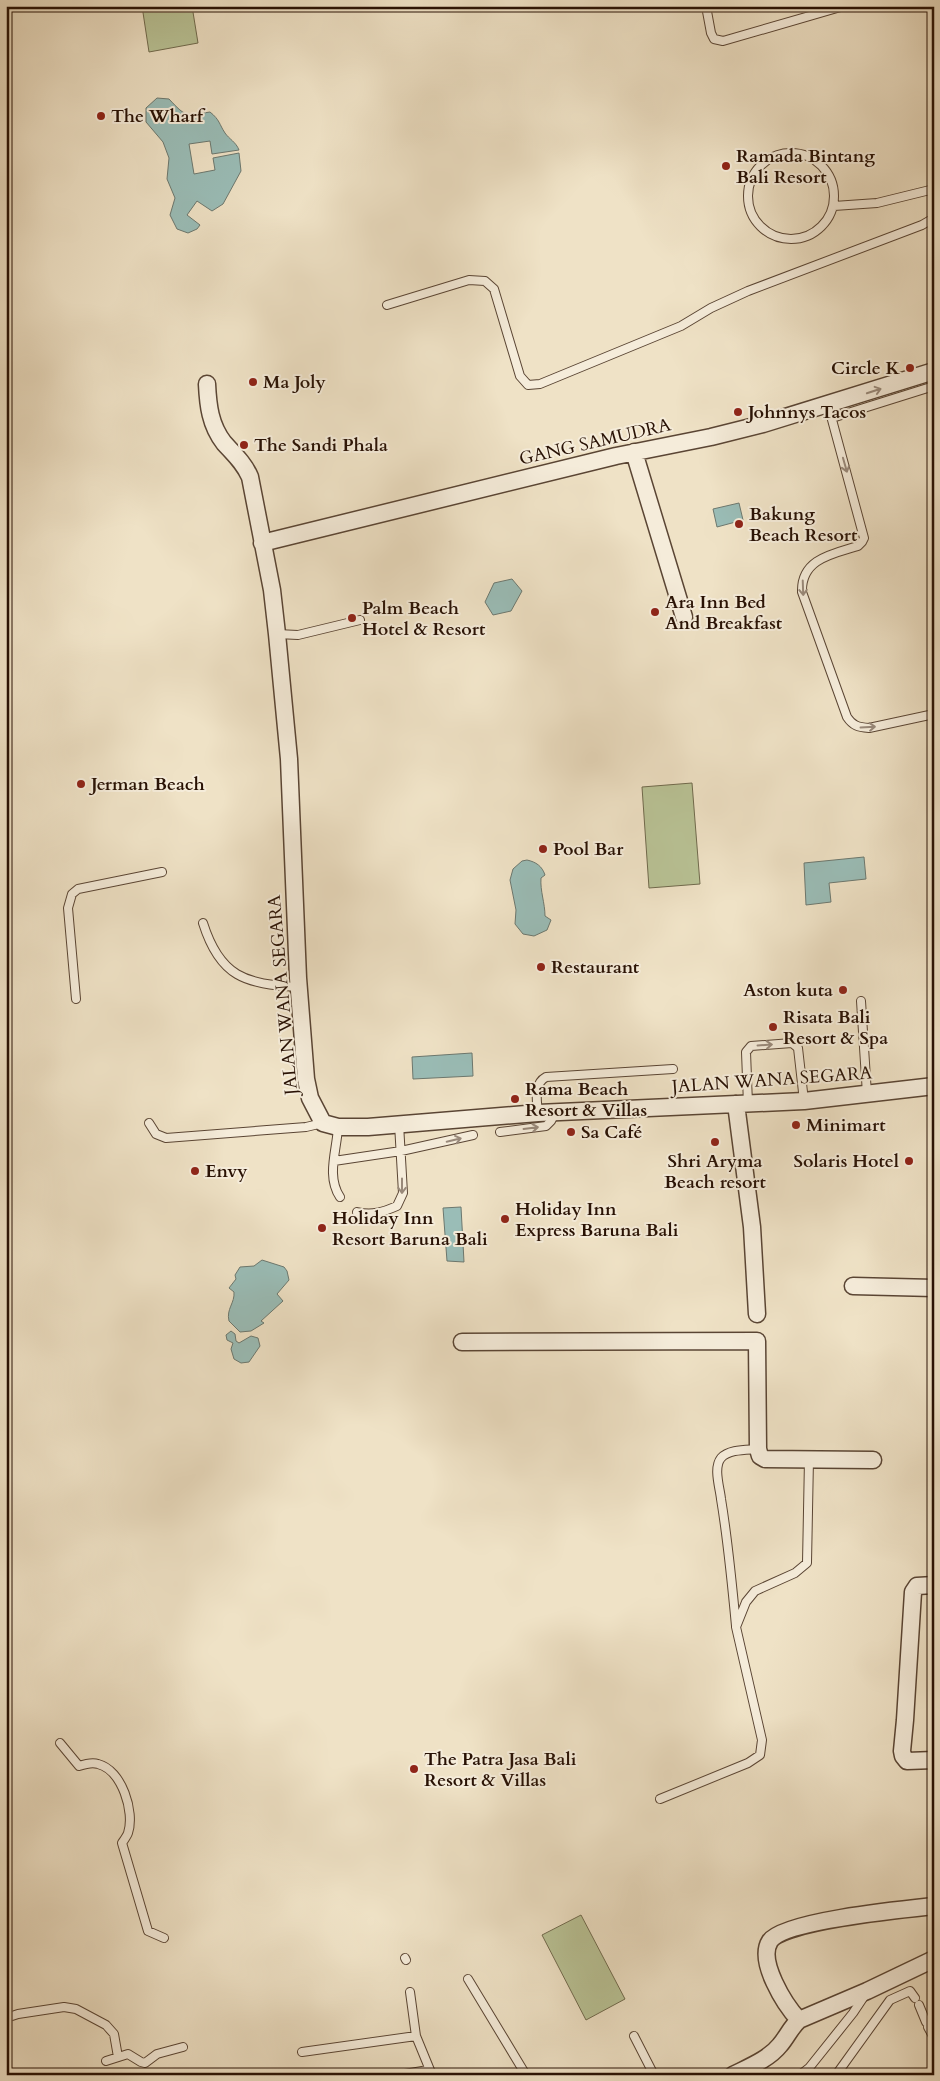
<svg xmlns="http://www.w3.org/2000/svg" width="940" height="2081" font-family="Cardo,serif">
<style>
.green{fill:#b9c396;stroke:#706a4d}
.water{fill:#9abdb7;stroke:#6c786f}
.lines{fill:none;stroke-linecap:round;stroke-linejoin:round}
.lane-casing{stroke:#5a4534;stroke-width:10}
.street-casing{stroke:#5a4534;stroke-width:19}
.lane{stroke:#f5ecda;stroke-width:8}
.street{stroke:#f5ecda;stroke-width:16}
.oneway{stroke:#99897a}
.poi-dot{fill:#8f2418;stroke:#f5ecda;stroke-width:2}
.labels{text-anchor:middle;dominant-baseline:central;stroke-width:4;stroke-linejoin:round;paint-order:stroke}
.poi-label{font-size:18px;font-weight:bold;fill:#281104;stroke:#f5ecda;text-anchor:start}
.street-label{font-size:18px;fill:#281104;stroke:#f5ecda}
</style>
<rect width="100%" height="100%" fill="#efe2c6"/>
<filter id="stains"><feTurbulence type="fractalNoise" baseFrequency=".004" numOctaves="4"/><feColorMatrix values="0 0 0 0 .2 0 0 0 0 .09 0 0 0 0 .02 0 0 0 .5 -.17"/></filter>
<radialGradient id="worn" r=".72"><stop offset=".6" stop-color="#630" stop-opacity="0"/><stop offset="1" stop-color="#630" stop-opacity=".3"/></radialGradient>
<path class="green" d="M 142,6 L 192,6 L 198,43 L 149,52 Z
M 692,783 L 700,884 L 649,888 L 642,787 Z
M 581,1915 L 625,1999 L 586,2020 L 542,1935 Z"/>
<path class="water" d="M 157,98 L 169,99 C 186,117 185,116 210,112 C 220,120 219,124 225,133 C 229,139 236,142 239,150 L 212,154 L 210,141 L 189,144 L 194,174 L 215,170 L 213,158 L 239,153 L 241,171 L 223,204 L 212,211 L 197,201 L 187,215 L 200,225 L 197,229 L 188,233 L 177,229 L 170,215 L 175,198 L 167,179 L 169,158 L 163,142 L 146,122 L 146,108 Z
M 739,503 L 743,520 L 717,527 L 713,509 Z
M 512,579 L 522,591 L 511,611 L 493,615 L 485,602 L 494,583 Z
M 864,857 L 866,879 L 829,883 L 831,902 L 806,905 L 804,863 Z
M 527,860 C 536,862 542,866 545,875 L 541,878 C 540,891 545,903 545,916 L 551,920 L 547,930 L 534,936 L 523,934 L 515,924 L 516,910 L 510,880 L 513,869 L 522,861 Z
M 472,1053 L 473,1076 L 413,1079 L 412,1057 Z
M 461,1207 L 464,1262 L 447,1261 L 443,1208 Z
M 262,1260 L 284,1267 L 287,1271 L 289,1280 L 277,1294 L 283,1301 L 261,1321 L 264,1323 L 251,1331 L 240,1332 L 229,1321 C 226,1309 235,1303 234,1292 L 229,1288 L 236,1279 L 235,1275 L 240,1267 L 254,1266 Z
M 231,1331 L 235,1334 L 236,1341 L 239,1343 L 251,1336 L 258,1338 L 260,1346 L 249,1362 L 241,1363 L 234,1359 L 231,1349 L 233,1343 L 227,1340 L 226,1335 Z"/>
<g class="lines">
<defs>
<path id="lane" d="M 706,6 L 711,33 L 714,39 L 723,41 L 844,6
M748 196a43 43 0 1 1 86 0a43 43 0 1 1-86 0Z
M 834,206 L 877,203 L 934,189
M 387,305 L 469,280 L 485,281 L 494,289 L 520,376 L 528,385 L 540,384 L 681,326 L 711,308 L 748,291 L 922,225 L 934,218
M 828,405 L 864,538 L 862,542 L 858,546 C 832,554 801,559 802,592 L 847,717 C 853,726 858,727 869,728 L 934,714
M 832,418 L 934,386
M 277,634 L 298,635 L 360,620
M 203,923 C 220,977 245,984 298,987
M 76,999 L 68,908 L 72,894 L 78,889 L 162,872
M 861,1001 L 867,1094
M 748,1104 L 746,1052 L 751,1046 L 792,1043 L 798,1048 L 804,1101
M 538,1113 C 537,1101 533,1084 546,1077 L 673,1069
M 149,1123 L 156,1134 L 166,1138 L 306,1127 L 323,1123
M 338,1127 C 337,1150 326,1176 340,1197
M 500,1132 L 546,1126 L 551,1121 L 555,1113
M 334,1161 L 401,1151 L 473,1135
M 357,1212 C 372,1216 383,1212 397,1206 L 403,1193 L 399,1124
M 736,1626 C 732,1583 728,1541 721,1499 C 720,1488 713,1468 721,1458 C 729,1449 746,1450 758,1449
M 60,1743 L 79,1766 C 85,1764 92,1762 98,1764 C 122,1770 135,1812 128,1833 C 127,1836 124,1840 122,1843 L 148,1931 L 164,1938
M 660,1799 L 748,1763 L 760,1755 L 762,1740 L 736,1627 L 746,1602 L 755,1591 L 795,1573 L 807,1563 L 809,1459
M 405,1958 L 406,1960
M 468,1979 L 526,2075
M 410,1992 L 416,2036 L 432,2075
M 919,2005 L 926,2022
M 6,2018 L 18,2014 L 64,2007 L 76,2009 L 106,2025 L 114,2034 L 118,2057
M 928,2027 L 934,2038
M 634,2036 L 654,2075
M 302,2052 L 416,2036
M 106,2061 L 128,2054 L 141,2062 L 145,2063 L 157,2054 L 183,2047
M 399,2075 L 428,2070
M 800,2075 L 809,2068 L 853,2013 L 865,1995
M 836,2075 L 890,2000 L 910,1991 L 915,1998"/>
<path id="street" d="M 207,384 C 208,405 210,425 224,443 C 234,454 244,463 250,477 L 272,590 L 277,634 L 289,759 L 298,978 L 306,1079 L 310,1098 L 323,1123 L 338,1127 L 368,1127 L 538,1113 L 804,1101 L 934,1086
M 634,452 L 684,617
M 262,543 L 616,456 L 711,437 L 763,424 L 934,371
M 736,1104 L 752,1227 L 757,1314
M 853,1286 L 934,1288
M 462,1342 L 757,1341 L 758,1449 L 760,1456 L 765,1459 L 873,1460
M 934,1585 L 917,1586 L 913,1592 L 905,1720 L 902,1751 L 903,1756 L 907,1761 L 934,1760
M 799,2020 C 785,2005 757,1961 770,1941 C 783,1921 906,1909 934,1906
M 733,2075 C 749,2067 769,2059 780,2045 C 787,2037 791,2027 799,2020 L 867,1991 L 934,1959"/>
</defs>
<use href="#lane" class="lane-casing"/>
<use href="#street" class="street-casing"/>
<use href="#lane" class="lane"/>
<use href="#street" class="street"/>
</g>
<defs><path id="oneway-shaft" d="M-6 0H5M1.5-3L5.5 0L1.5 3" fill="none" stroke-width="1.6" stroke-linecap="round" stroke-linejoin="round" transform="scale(1.25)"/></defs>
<g class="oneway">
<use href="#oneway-shaft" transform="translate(874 391) rotate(-18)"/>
<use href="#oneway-shaft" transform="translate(845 465) rotate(74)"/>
<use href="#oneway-shaft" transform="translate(803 588) rotate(88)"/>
<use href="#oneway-shaft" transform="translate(868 727) rotate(-3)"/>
<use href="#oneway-shaft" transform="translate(765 1045) rotate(-4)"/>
<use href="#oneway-shaft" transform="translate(531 1128) rotate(-7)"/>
<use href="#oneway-shaft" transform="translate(454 1140) rotate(-13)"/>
<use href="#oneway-shaft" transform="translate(402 1186) rotate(90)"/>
</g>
<g class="poi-dot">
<circle cx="101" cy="116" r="5"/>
<circle cx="726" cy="166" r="5"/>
<circle cx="910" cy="368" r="5"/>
<circle cx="253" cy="382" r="5"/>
<circle cx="738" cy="412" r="5"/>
<circle cx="244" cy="445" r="5"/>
<circle cx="739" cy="524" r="5"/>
<circle cx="655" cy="612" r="5"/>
<circle cx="352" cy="618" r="5"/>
<circle cx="81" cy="784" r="5"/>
<circle cx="543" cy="849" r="5"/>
<circle cx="541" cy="967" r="5"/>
<circle cx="843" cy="990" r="5"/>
<circle cx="773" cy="1027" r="5"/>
<circle cx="515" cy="1099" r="5"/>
<circle cx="796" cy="1125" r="5"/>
<circle cx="571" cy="1132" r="5"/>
<circle cx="715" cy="1142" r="5"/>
<circle cx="909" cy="1161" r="5"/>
<circle cx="195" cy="1171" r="5"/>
<circle cx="505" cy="1219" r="5"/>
<circle cx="322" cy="1228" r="5"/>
<circle cx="414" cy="1769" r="5"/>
</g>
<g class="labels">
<g class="poi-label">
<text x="111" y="116">The Wharf</text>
<text x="736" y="156">Ramada Bintang<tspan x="736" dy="21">Bali Resort</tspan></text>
<text x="900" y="368" text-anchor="end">Circle K</text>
<text x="263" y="382">Ma Joly</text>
<text x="748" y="412">Johnnys Tacos</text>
<text x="254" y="445">The Sandi Phala</text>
<text x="749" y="514">Bakung<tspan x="749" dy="21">Beach Resort</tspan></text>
<text x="665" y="602">Ara Inn Bed<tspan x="665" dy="21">And Breakfast</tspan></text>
<text x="362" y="608">Palm Beach<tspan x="362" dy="21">Hotel &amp; Resort</tspan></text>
<text x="91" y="784">Jerman Beach</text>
<text x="553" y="849">Pool Bar</text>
<text x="551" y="967">Restaurant</text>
<text x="833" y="990" text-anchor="end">Aston kuta</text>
<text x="783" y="1017">Risata Bali<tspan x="783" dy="21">Resort &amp; Spa</tspan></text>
<text x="525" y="1089">Rama Beach<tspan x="525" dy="21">Resort &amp; Villas</tspan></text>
<text x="806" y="1125">Minimart</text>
<text x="581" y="1132">Sa Café</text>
<text x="715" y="1161" text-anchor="middle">Shri Aryma<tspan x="715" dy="21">Beach resort</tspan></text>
<text x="899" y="1161" text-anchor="end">Solaris Hotel</text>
<text x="205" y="1171">Envy</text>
<text x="515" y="1209">Holiday Inn<tspan x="515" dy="21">Express Baruna Bali</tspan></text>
<text x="332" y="1218">Holiday Inn<tspan x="332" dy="21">Resort Baruna Bali</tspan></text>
<text x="424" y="1759">The Patra Jasa Bali<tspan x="424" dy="21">Resort &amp; Villas</tspan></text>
</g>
<g class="street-label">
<text transform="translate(595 442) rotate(-13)">GANG SAMUDRA</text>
<text transform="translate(283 995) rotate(-95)">JALAN WANA SEGARA</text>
<text transform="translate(772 1080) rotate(-4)">JALAN WANA SEGARA</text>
</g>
</g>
<rect width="940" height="2081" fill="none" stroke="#efe2c6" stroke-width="25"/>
<rect x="8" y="8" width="925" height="2066" fill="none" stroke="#281104" stroke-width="2.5"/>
<rect x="12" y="12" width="915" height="2056" fill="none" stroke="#281104"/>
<rect width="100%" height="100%" filter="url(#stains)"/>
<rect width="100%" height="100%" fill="url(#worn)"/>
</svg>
